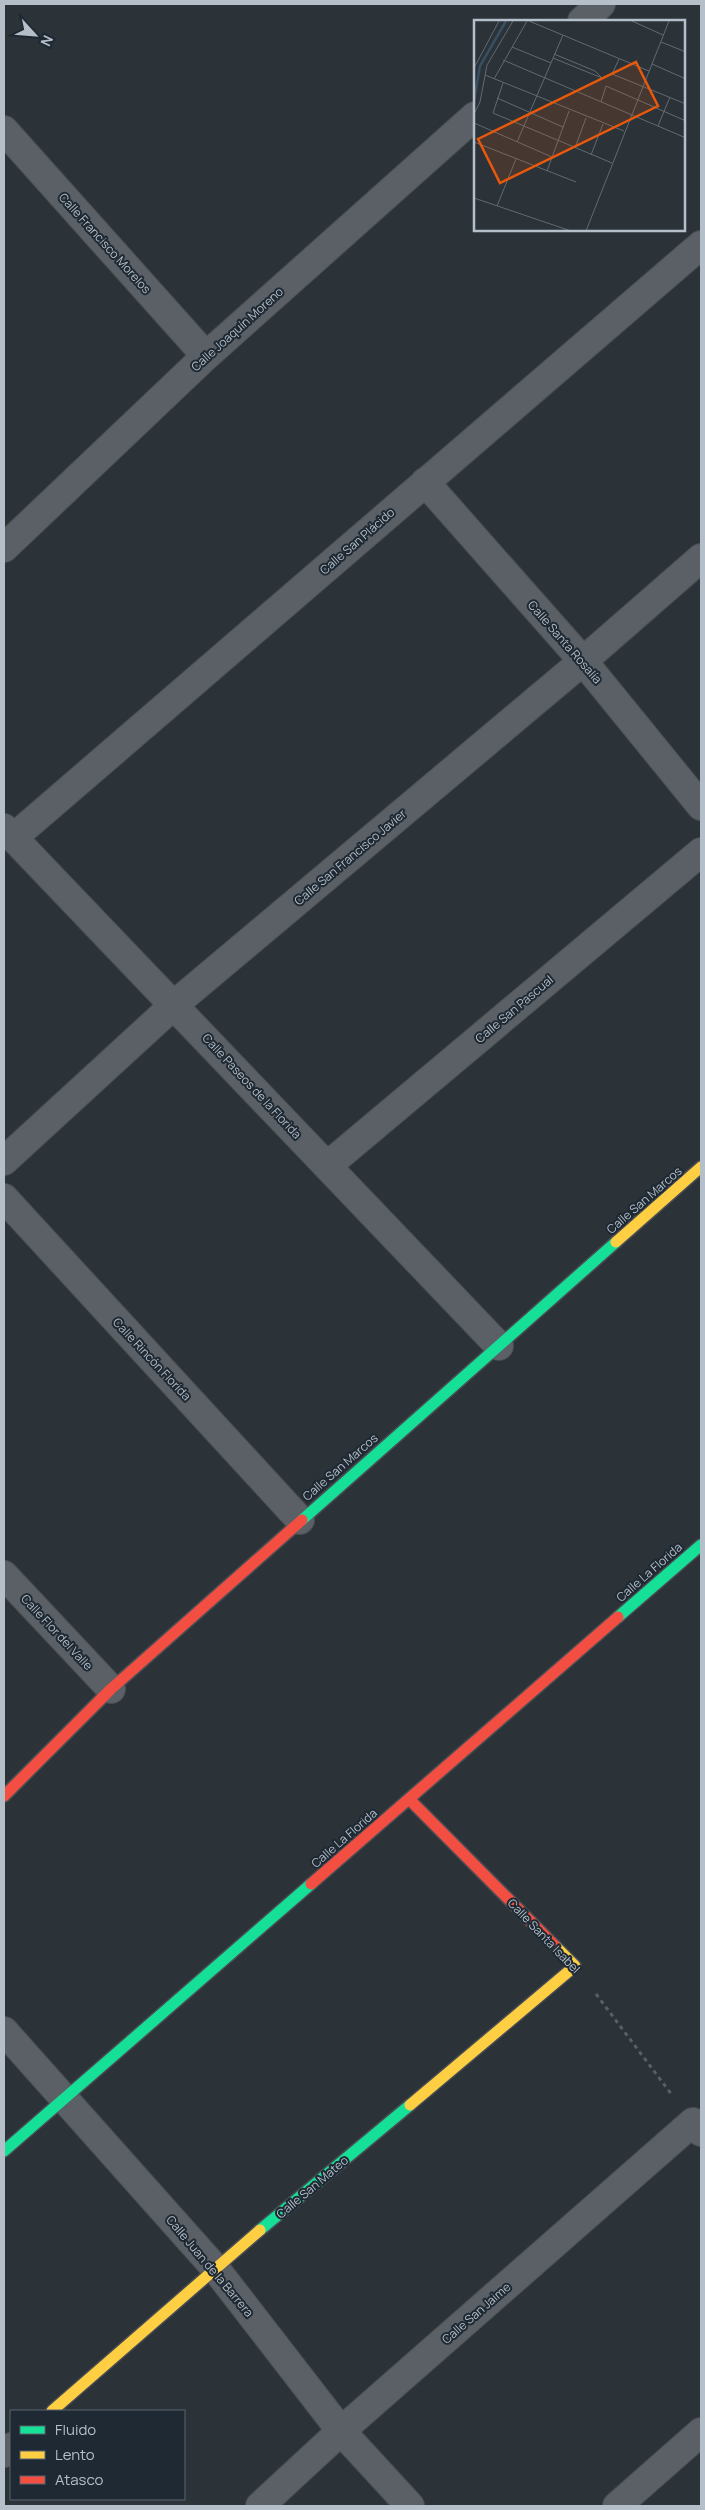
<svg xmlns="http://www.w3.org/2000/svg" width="705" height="2510" font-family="Manrope,sans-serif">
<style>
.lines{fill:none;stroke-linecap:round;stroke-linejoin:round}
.street-casing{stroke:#494e53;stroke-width:30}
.fast-casing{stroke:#494e53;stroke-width:14}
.slow-casing{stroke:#494e53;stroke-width:14}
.jam-casing{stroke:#494e53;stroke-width:14}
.path{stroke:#595f63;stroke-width:3;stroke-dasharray:4 4;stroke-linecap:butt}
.street{stroke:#5b6066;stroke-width:28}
.fast{stroke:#16e098;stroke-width:11}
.slow{stroke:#ffcf43;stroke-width:11}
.jam{stroke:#f24e42;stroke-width:11}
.labels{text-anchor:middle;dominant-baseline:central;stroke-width:4;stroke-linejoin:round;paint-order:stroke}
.street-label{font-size:12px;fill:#b5bfc9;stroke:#1e2933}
.inset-river{fill:none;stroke:#384e61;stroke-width:2.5}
.inset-road{fill:none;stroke:#626a72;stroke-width:1}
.view{fill:#e8590c;fill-opacity:0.15;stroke:#e8590c;stroke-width:2.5}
.inset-edge{fill:none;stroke:#b5bfc9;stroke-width:2.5}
</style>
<rect width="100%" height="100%" fill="#2b3238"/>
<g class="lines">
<defs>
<path id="street" d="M 582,21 L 601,4
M 4,130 L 206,356
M 425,482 L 583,661 L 701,806
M 4,548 L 206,356 L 475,116
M 4,828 L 499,1346
M 13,838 L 701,245
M 4,1161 L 175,1004 L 583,661 L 701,558
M 327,1166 L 701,852
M 4,1198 L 300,1520
M 4,1575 L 111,1689
M 4,2031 L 215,2268 L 341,2431 L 410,2506
M 4,2453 L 11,2447
M 260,2506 L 341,2431 L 693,2122 L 701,2132
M 617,2506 L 701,2432"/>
<path id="fast" d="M 302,1520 L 616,1242
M 618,1617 L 701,1545
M 4,2151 L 311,1884
M 260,2230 L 410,2105"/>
<path id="slow" d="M 616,1242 L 701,1167
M 410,2105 L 575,1966 L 555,1946
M 52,2411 L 260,2230"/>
<path id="jam" d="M 4,1796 L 111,1689 L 302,1520
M 409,1799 L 555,1946
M 311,1884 L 618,1617"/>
</defs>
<use href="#street" class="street-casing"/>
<use href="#fast" class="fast-casing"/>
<use href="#slow" class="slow-casing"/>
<use href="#jam" class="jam-casing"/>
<path class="path" d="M 596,1994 L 672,2095"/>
<use href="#street" class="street"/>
<use href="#fast" class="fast"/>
<use href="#slow" class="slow"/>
<use href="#jam" class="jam"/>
</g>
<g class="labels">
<g class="street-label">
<text transform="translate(105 243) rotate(48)">Calle Francisco Morelos</text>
<text transform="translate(237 329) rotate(-42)">Calle Joaquín Moreno</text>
<text transform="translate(357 541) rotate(-41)">Calle San Plácido</text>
<text transform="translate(565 642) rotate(49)">Calle Santa Rosalía</text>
<text transform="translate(350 857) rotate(-40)">Calle San Francisco Javier</text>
<text transform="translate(514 1009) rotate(-40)">Calle San Pascual</text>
<text transform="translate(252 1086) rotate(47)">Calle Paseos de la Florida</text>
<text transform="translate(644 1200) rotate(-41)">Calle San Marcos</text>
<text transform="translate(152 1359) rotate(47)">Calle Rincón Florida</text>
<text transform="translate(340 1467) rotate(-41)">Calle San Marcos</text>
<text transform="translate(649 1572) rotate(-41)">Calle La Florida</text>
<text transform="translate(57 1632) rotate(47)">Calle Flor del Valle</text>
<text transform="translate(344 1838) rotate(-41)">Calle La Florida</text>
<text transform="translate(544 1936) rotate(46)">Calle Santa Isabel</text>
<text transform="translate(312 2187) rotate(-40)">Calle San Mateo</text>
<text transform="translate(210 2266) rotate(50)">Calle Juan de la Barrera</text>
<text transform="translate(476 2313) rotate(-41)">Calle San Jaime</text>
</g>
</g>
<g transform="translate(474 20)">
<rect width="211" height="211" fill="#2b3238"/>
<path class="inset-river" d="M 0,81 L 6,46 L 32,1"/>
<path class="inset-road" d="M 55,1 L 175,51M 158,1 L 189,15M 187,22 L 212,32M 38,27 L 77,43M 79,38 L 128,58 L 121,51 L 80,34M 145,39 L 138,54 L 212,84M 29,40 L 212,118M 178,44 L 212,59M 0,48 L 25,1M 11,55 L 150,111M 20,59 L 53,1M 29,63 L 19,93 L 138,143M 23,78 L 89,107M 127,82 L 132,66 L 212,101M 0,94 L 6,82 L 13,45 L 39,1M 0,103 L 78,137M 184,106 L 196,77M 0,122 L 102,162M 43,122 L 89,15M 101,128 L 112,98M 117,135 L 129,104M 73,151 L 95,91M 0,178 L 97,211M 23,186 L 42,139M 112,211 L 195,1"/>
<path class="view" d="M 162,42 L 184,86 L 26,163 L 4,119 Z"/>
<rect width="211" height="211" class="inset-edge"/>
</g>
<rect width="705" height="2510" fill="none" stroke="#b5bfc9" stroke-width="10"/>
<rect x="10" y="2410" width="175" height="90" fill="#1e2933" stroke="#5a656f"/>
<rect x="20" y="2426" width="25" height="8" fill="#16e098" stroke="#5a656f"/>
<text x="55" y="2435" font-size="15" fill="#b5bfc9">Fluido</text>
<rect x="20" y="2451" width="25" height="8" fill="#ffcf43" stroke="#5a656f"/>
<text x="55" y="2460" font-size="15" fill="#b5bfc9">Lento</text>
<rect x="20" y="2476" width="25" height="8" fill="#f24e42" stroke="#5a656f"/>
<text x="55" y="2485" font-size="15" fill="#b5bfc9">Atasco</text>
<g transform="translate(35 35) rotate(116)" stroke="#1e2933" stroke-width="4" paint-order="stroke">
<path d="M0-4L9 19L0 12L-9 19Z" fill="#b5bfc9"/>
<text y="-8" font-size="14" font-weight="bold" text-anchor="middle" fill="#b5bfc9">N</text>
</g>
</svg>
